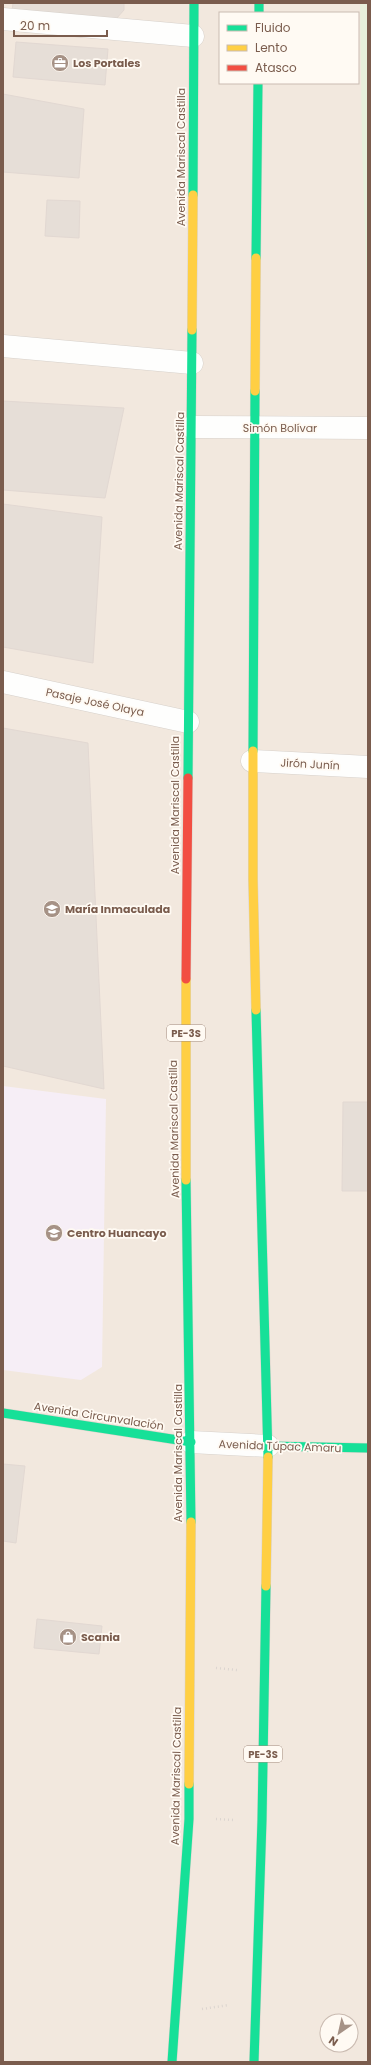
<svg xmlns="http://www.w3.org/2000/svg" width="371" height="2065" font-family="Poppins,sans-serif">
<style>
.residential{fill:#f2e8de;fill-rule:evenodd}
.education{fill:#f6eef6}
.green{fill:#e7f0db}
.building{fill:#e6ded7;stroke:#e2d8d2}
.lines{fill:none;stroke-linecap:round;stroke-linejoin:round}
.street-casing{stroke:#d7d1cb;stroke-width:23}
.fast-casing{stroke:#d9d2cb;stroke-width:10}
.slow-casing{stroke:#d9d2cb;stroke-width:10}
.jam-casing{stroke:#d9d2cb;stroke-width:10}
.path{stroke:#dcd5d0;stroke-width:2.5;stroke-dasharray:1 3;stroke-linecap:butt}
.street{stroke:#fefefd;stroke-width:22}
.fast{stroke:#16e098;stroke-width:9}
.slow{stroke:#ffcf43;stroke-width:9}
.jam{stroke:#f24e42;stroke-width:9}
.labels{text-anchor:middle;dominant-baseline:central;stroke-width:3.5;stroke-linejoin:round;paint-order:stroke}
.shield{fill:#fffaf3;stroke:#a28b7f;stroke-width:1}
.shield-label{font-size:10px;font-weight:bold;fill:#7a5c4d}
.poi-label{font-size:11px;font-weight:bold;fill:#7a5c4d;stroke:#fffaf3;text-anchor:start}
.street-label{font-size:11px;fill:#7a5c4d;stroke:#fffaf3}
</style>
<rect width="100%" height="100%" fill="#f9f5f0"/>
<path class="residential" d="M 3,3 L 368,3 L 368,2062 L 3,2062 ZM 220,13 L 358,13 L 358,83 L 220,83 ZM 327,2021 L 351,2021 L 351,2045 L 327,2045 Z"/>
<path class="education" d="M 3,1086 L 106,1099 L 102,1367 L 81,1380 L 3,1370 Z"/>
<path class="green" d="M 360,3 L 368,3 L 368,315 L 362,147 Z"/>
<path class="building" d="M 13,3 L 124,3 L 124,10 L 116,19 L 12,11 Z
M 16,42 L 108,49 L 105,85 L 13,77 Z
M 3,94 L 84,109 L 79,178 L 3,172 Z
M 47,200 L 80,201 L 79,238 L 45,236 Z
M 3,401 L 124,408 L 105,498 L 3,490 Z
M 3,504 L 102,517 L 93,663 L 3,647 Z
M 3,728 L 88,743 L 104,1089 L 3,1066 Z
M 343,1102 L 368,1102 L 368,1191 L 342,1191 Z
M 3,1464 L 25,1466 L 16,1543 L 3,1541 Z
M 37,1619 L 102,1626 L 99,1654 L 34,1648 Z"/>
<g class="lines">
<defs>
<path id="street" d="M 3,19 L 193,36
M 3,346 L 192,363
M 192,427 L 368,428
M 3,682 L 188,722
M 252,761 L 368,767
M 191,1442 L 268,1446"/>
<path id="fast" d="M 259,3 L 259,13
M 193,195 L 194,3
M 256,258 L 258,83
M 253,751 L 255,391
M 188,778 L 192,330
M 256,1010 L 268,1457
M 186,1180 L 191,1522
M 3,1413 L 191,1442
M 268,1446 L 368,1448
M 172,2062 L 189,1819 L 189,1784
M 254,2062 L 262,1820 L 266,1586"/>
<path id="slow" d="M 192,330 L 193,195
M 255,391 L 256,258
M 253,751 L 253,879 L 256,1010
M 186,1180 L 186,979
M 266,1586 L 268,1457
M 189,1784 L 191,1522"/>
<path id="jam" d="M 186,979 L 188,778"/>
</defs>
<use href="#street" class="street-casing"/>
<use href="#fast" class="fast-casing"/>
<use href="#slow" class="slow-casing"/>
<use href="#jam" class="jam-casing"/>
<path class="path" d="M 216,1668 L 237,1670
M 216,1819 L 235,1820
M 202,2009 L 229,2005"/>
<use href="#street" class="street"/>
<use href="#fast" class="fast"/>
<use href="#slow" class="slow"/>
<use href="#jam" class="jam"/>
</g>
<defs>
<symbol id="office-disc" viewBox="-11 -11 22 22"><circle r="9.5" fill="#a69286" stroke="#fffaf3"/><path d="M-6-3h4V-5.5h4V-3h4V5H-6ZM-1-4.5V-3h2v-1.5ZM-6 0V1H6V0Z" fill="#fff"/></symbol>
<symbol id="school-disc" viewBox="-11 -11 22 22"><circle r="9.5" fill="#a69286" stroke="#fffaf3"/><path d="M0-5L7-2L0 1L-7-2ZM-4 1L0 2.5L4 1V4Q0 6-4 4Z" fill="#fff"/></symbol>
<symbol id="shop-disc" viewBox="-11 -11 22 22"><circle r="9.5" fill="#a69286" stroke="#fffaf3"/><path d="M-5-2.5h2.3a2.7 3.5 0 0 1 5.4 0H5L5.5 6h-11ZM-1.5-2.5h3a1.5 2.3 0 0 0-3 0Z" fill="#fff"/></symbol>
</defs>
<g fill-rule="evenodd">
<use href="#office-disc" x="50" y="53" width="20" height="20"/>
<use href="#school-disc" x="42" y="899" width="20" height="20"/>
<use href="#school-disc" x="44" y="1223" width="20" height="20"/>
<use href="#shop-disc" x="58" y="1627" width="20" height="20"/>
</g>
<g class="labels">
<g class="shield">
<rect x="167" y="1025" width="38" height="16" rx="3"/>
<rect x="244" y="1746" width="38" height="16" rx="3"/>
</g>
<g class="shield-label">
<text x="186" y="1033">PE-3S</text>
<text x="263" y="1754">PE-3S</text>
</g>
<g class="poi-label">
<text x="73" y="63">Los Portales</text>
<text x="65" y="909">María Inmaculada</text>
<text x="67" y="1233">Centro Huancayo</text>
<text x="81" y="1637">Scania</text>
</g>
<g class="street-label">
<text transform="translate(181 157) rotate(-90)">Avenida Mariscal Castilla</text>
<text x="280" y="428">Simón Bolívar</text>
<text transform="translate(179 481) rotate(-89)">Avenida Mariscal Castilla</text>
<text transform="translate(95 702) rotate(12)">Pasaje José Olaya</text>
<text transform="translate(310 764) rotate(3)">Jirón Junín</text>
<text transform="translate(175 805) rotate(-90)">Avenida Mariscal Castilla</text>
<text transform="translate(174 1129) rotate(-91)">Avenida Mariscal Castilla</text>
<text transform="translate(99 1416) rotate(9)">Avenida Circunvalación</text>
<text transform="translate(280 1446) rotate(2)">Avenida Túpac Amaru</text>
<text transform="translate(178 1453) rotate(-90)">Avenida Mariscal Castilla</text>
<text transform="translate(176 1776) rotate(-89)">Avenida Mariscal Castilla</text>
</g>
</g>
<rect width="371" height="2065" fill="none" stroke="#7a5c4d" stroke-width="8"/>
<rect x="219" y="12" width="140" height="72" fill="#fffaf3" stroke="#cabbb1"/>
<rect x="227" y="25" width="20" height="6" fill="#16e098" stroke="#cabbb1"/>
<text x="255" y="32" font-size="12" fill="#7a5c4d">Fluido</text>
<rect x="227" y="45" width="20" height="6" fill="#ffcf43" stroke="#cabbb1"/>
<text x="255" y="52" font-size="12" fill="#7a5c4d">Lento</text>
<rect x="227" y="65" width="20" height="6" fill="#f24e42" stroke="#cabbb1"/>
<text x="255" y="72" font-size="12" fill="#7a5c4d">Atasco</text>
<g transform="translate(339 2033) rotate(214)"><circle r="19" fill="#fffaf3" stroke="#cabbb1"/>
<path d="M0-3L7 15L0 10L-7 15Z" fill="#a69286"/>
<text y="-6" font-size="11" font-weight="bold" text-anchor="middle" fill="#7a5c4d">N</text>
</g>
<path d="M14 30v6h93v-6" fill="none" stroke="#7a5c4d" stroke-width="2"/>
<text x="20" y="30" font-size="12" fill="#7a5c4d" stroke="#fffaf3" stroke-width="3" paint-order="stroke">20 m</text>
</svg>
